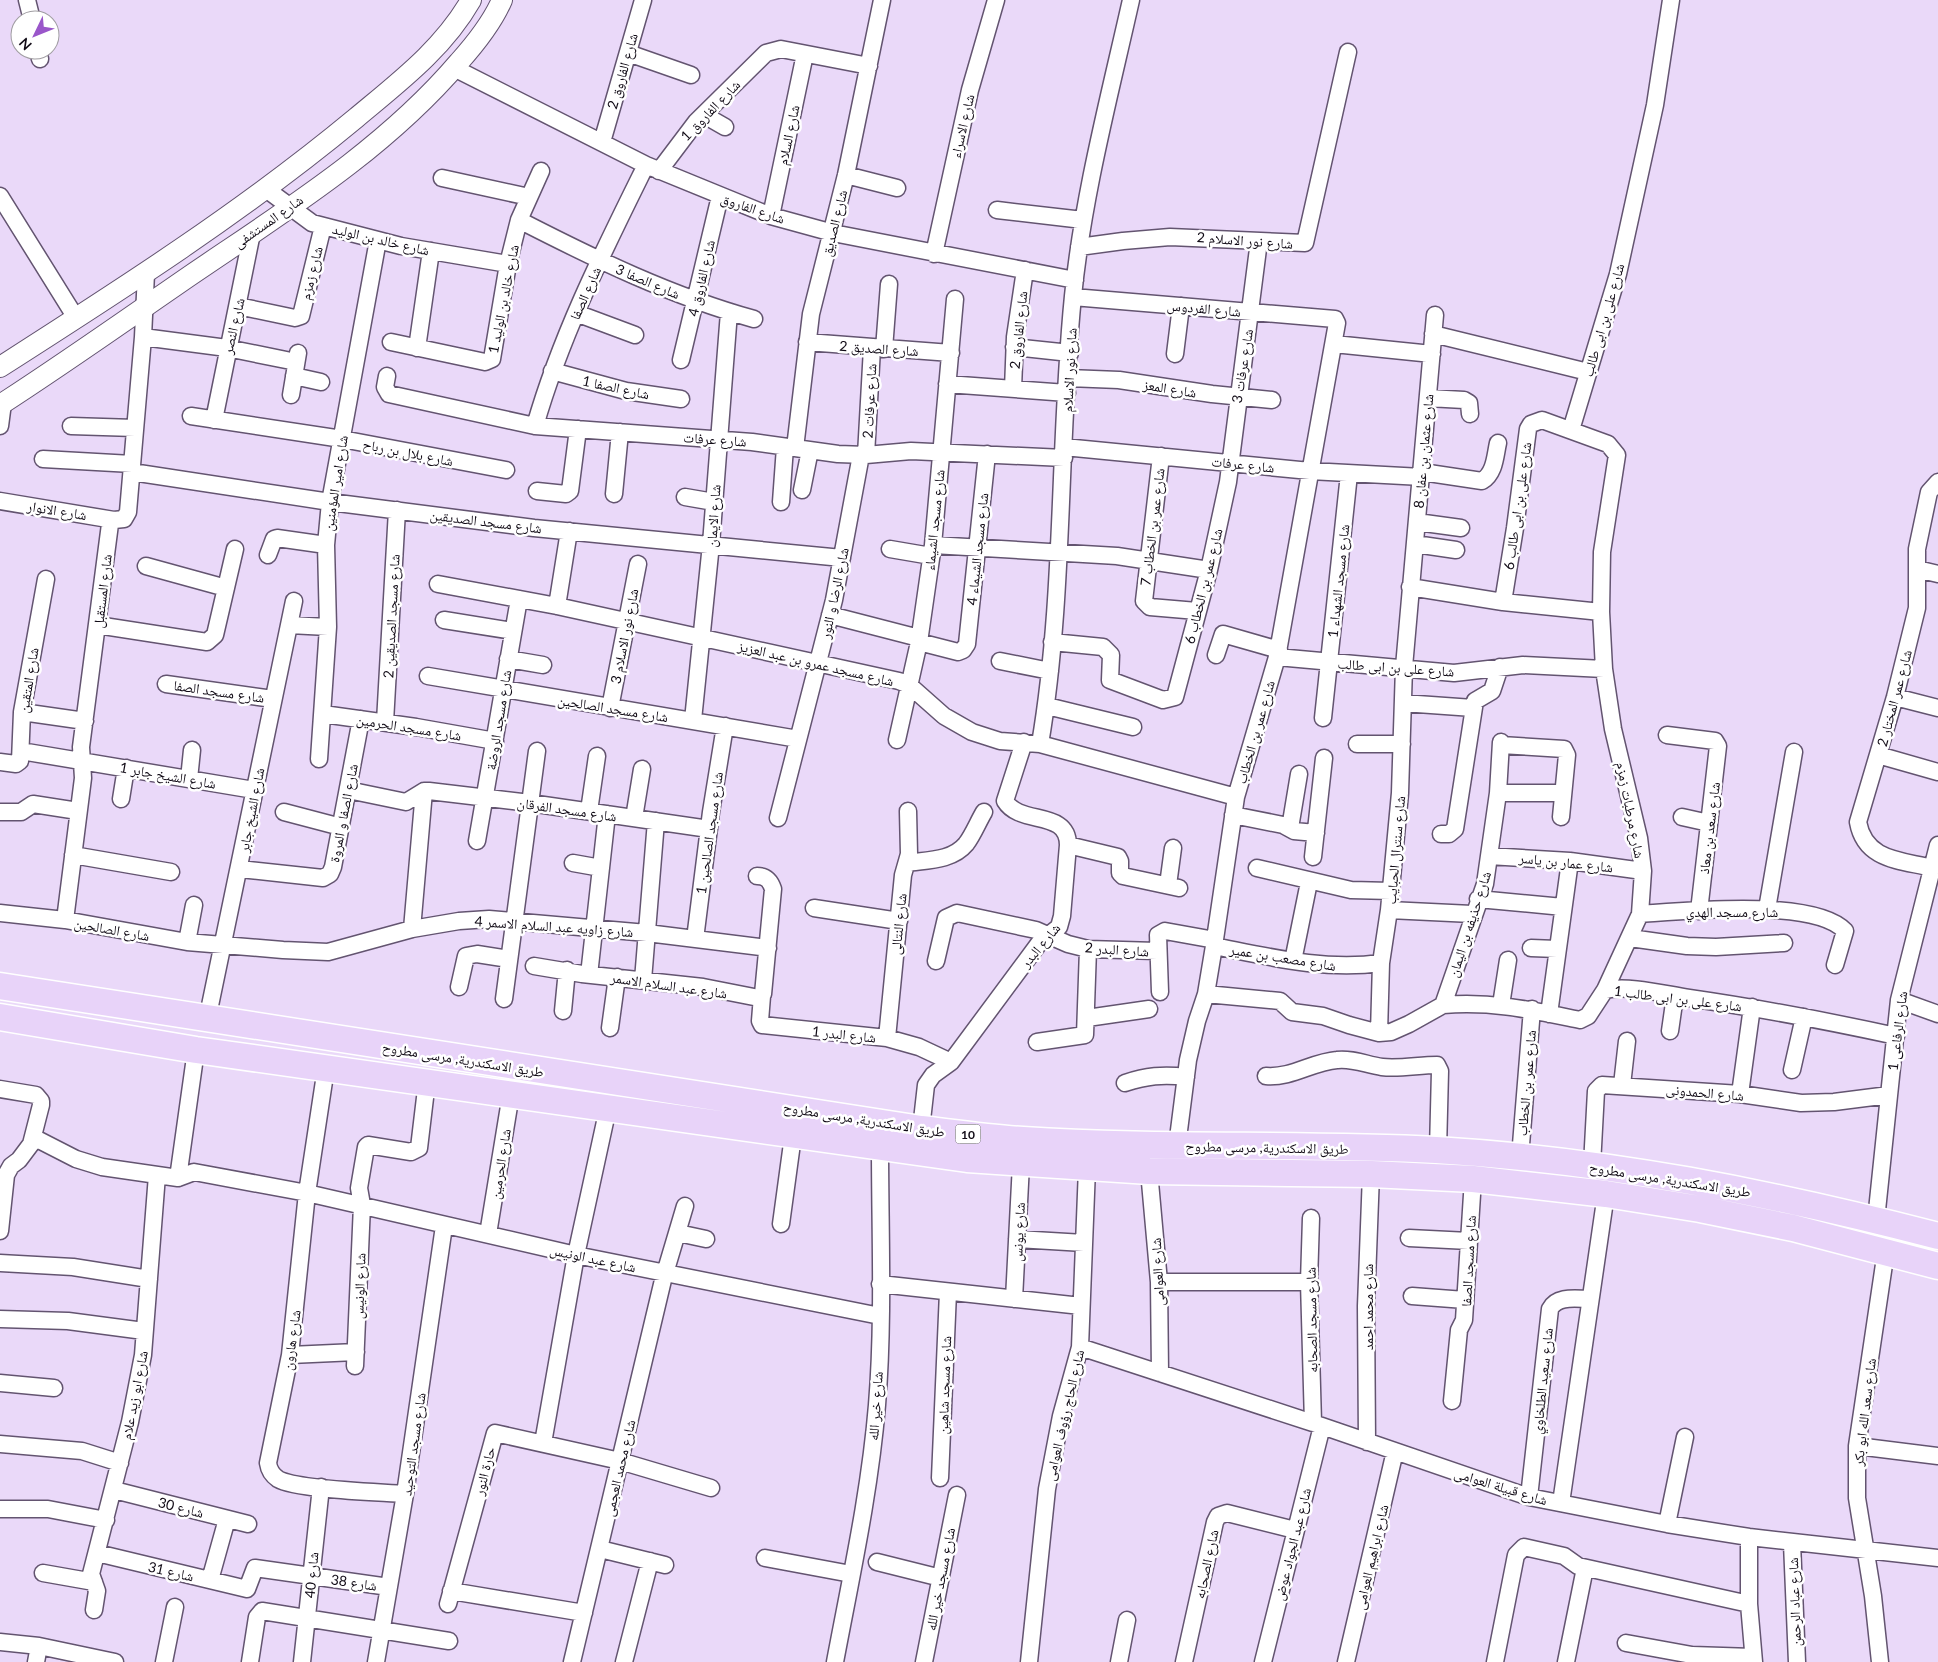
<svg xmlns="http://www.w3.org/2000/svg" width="1938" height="1662" font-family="Lato,'Noto Naskh Arabic',sans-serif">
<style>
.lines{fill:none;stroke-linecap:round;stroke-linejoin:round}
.minor-casing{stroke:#635470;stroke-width:19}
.tertiary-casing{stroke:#635470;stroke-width:22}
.primary-casing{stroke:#fff;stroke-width:29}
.minor{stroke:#fff;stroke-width:16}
.tertiary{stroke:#fff;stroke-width:20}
.primary{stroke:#e8d3f9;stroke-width:26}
.labels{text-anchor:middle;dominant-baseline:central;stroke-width:5;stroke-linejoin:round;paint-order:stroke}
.shield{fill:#fff;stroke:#58545c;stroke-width:1}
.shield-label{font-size:12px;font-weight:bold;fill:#110b16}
.street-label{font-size:14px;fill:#110b16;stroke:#fff}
</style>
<rect width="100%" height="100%" fill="#ead9f9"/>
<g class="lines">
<defs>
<path id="minor" d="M 27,0 L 32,20
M 38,50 L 40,59
M 628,53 L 691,75
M 454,68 L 646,165 L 771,216 L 833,233 L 1075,280
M 704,115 L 725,127
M 602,142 L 643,0
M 659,171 L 696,122 L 766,53 L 781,49 L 869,66
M 846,175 L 897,188
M 442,178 L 529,197
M 266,189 L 312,223 L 401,246 L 508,264
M 0,196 L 76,318
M 997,210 L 1083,220
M 771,216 L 805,54
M 519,220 C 595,259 671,296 754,319
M 1079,247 L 1123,241 L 1170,237 L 1305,243 L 1348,52
M 934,254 L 970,90 L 996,0
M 1073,297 L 1335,319 L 1337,323 L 1277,657 L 1236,797 L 1214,946 L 1206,994 L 1197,1021 L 1188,1060 L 1177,1146
M 238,306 L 295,318 L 301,316 L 323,226
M 576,313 L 635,335
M 1433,334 L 1588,372
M 143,337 L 227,348 L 296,362
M 391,342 L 485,362 L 492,359 L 508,264 L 519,220 L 541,171
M 807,342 L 951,353
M 1334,344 L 1432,354
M 1014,347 L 1070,353
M 417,348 L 431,251
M 884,349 L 889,284
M 1175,354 L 1181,306
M 681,360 L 720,196
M 552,371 L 626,391 L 681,399
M 294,376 L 321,382
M 387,376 L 385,387 L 389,394 L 535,426 L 752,442 L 838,454 L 866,455 L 911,451 L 1064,458
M 1068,378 L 1119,380 L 1212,394 L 1272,400
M 947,384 L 1067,393
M 1013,389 L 1015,337 L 1025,270
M 291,395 L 298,353
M 1428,398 L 1464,400 L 1469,403 L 1470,414
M 191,416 L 342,439 L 506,470
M 214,420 L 252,233
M 0,426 L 3,403
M 71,426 L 135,428
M 535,426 C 561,335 604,250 646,165
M 1571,430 L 1618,274 L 1655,105 L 1671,0
M 1064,447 L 1310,471 L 1422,477
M 795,448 L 811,314 L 846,175 L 882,0
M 866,455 L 872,348
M 1161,456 L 1144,601 L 1150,607 L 1197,611
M 43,459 L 132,464
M 132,472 L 330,502 L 534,528 L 842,558
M 1422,472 L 1482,481 C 1495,473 1495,456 1498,443
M 802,490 L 810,450
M 537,491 L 566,494 L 570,491 L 578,429
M 614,494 L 620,432
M 685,497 L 714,502
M 0,501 L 114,520
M 781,502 L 785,447
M 1417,522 L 1461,528
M 1415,544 L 1456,550
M 933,545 L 1117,556 L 1209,570
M 890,549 L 931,556
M 268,555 L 274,539 L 277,538 L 326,545
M 146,566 L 226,588
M 1917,569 L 1938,574
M 438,584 L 557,606 L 899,681 L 909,685 L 944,716 L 972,732 L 1000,741 L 1040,744 L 1236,797
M 1410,587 L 1503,602 L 1601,612
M 557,606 L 569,531
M 830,615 L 919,638
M 444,620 L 513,631
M 97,625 L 207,642 L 215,635 L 235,549
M 289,625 L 328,627
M 919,642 L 958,652 L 963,650 L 967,644 L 987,454
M 1052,642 L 1103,647 L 1111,655 L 1110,680 L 1163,700 L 1175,697 L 1209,570 L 1228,482 L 1259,241
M 1216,655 L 1223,634 L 1279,650
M 1277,657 L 1454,673 L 1523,665 L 1604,669
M 508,659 L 543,665
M 1000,661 L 1050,671
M 428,676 L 798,739
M 166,684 L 273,699
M 1895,697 L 1938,708
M 1403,703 L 1473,708
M 1047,706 L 1133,727
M 610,708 L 638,564
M 22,712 L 85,721
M 323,714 L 416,727 L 495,741
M 1323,718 L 1349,474
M 693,720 L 711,544 L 729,312
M 385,722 L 397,510
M 1667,735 L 1715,741 L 1718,746 L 1699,911
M 897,740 L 919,642 L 933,545 L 955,299
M 1040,744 C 1065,596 1058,445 1073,296 C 1083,196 1109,98 1131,0
M 1357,744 L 1402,744
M 1501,745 L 1564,749 L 1567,755 L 1561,817
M 21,751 L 254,790
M 1878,755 L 1938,772
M 319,759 L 328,627 L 326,545 L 330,502 L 378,240
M 0,762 L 16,764 L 20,761 L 22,712 L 46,579
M 189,779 L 192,750
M 348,790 L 406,802 L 424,791 L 429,791 L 530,803 L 709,829
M 1498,793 L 1563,793
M 121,799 L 126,768
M 589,811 L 597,756
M 0,812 L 21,812 L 33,804 L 78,811
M 284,812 L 341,827
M 1233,815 L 1283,825 L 1294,831 L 1316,833
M 1682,817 L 1709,823
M 634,818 L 642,769
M 778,818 L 834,600 L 861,455
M 1290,828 L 1299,774
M 1441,834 L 1449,834 L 1455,829 L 1475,701 L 1492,691 L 1500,667
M 477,841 L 519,599
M 1068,845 L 1118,857 L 1120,861 L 1120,873 L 1123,876 L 1179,888
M 73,855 L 171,872
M 1489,856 L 1570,861 L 1643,871
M 1313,857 L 1324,758
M 573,863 L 601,868
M 907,863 C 927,860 952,861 966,844 C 973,835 978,822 984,812
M 1257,868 L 1351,890 L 1391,891
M 1932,868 C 1901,860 1865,861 1858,822 L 1895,697 L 1917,608 L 1917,549 L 1929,492 L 1938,482
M 240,869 L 323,878 L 330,874 L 333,867 L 361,719
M 1168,885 L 1173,848
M 1478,899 L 1563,907
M 814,908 L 899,921
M 1767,909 L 1794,752
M 1389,910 L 1472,914
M 0,913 L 65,920 L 187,942 L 283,950 L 328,952 L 412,929 L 459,921 L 489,919 L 647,933 L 768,948
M 1640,914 C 1685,911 1815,898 1845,931 L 1835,965
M 65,920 L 83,778 L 81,747 L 110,524 L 114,520 L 124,519 L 128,512 L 143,337 L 146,273
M 412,929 L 424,791
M 1630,938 L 1687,946 L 1716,947 L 1784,943
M 695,939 L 711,812 L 725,726
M 187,942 L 194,905
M 1214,946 C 1270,957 1325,971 1381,963
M 1531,948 L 1557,949
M 936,961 L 946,918 L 957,913 L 1036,930 L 1068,944 L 1088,949 L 1157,951
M 1293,961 L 1309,882
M 534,966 L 582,974 L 703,987 L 759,998 L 763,994 L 773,889 C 770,880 766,876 757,876
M 589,975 L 607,814
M 643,980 L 656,821
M 459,987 L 466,956 L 477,954 L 509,959
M 1605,990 C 1630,985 1663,994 1689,998 C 1758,1008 1827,1021 1896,1036
M 1160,992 L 1158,935 L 1165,931 L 1215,940
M 1206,994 L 1280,1001 L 1292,1012 L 1323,1016 L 1349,1025 L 1379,1033 L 1391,1032 L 1409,1024 L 1443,1005 L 1485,884 L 1498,793 L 1501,742
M 762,996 L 760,1021 L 762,1025 L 887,1038 L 919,1047 L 951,1062
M 504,999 L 537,751
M 1899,1000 L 1938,1014
M 1443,1005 C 1493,1001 1531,1010 1580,1020 L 1588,1016 L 1605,990 L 1640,914 L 1643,871 L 1639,838 L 1613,729 L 1604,669 L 1601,612 L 1602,552 L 1617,455 L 1608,444 L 1542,420 L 1531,424 L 1528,429 L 1515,528 L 1503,602
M 1501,1005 L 1508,960
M 563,1011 L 567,970
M 1549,1014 L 1570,861
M 1087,1018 L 1149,1009
M 207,1020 L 294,601
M 610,1028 L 617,977
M 1670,1031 L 1675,996
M 1379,1033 L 1381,963 L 1389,910 L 1400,793 L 1404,667 L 1435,315
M 887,1038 L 903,875 L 909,854 L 908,811
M 1037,1042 L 1085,1035 L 1088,949
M 326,1068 L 307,1193 L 290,1355 L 268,1463 C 269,1470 272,1475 278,1479 C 297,1490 380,1492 405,1494
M 1792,1070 L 1804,1017
M 1266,1076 C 1292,1078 1312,1062 1337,1060 C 1353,1058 1367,1065 1382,1067 C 1400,1069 1419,1065 1437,1065 L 1440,1071 L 1438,1150
M 1125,1083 C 1146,1076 1163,1074 1186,1077
M 1622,1085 L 1627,1041
M 0,1089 L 36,1095 L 41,1101 L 41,1105 L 31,1144 L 19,1160 L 11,1166 L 6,1175 L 0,1231
M 1740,1094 L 1752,1007
M 921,1129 L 926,1085 L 933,1075 L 951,1062 L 1040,942 L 1059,927 L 1062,916 L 1068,845 C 1068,809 1020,826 1005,801 L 1024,742
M 33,1137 L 76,1159 L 102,1167 L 178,1178 L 194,1172 L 307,1193 L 576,1255 L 880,1316
M 1520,1157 L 1532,1009
M 1592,1165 L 1596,1091 L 1602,1085 L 1740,1094 L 1801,1103 L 1834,1102 L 1889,1095
M 1149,1171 L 1159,1282 L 1160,1373
M 178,1178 L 196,1050
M 1311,1218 L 1309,1282 L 1313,1423
M 1876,1220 L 1899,1000 L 1938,845
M 781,1224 L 793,1136
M 678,1233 L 706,1239
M 488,1234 L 511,1094
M 1409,1238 L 1469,1241
M 1017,1239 L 1084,1243
M 0,1263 L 73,1267 L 149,1279
M 1159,1282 L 1309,1282
M 880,1284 L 1081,1306
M 1412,1296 L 1465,1300
M 1014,1299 L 1021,1164
M 0,1319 L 68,1321 L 144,1331
M 1080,1347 L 1322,1426 L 1529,1497 L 1667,1524 L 1749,1537 L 1938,1558
M 290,1355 L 356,1352
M 355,1366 L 362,1205 L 359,1188 L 366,1147 L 368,1145 L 411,1152 L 419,1148 L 427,1081
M 0,1383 L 54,1388
M 1452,1401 L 1459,1330 L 1464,1320 L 1473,1179
M 1367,1442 L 1366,1306 L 1371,1174
M 543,1443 L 576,1255 L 608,1108
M 0,1444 L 82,1451 L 120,1463
M 1857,1446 L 1938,1456
M 940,1478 L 948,1292
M 114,1490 L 248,1524
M 1529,1497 L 1550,1309 C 1557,1295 1577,1299 1590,1299
M 1561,1503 L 1607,1187
M 0,1509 L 48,1509 L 106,1520
M 1667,1524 L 1685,1437
M 1749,1537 L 1749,1604 L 1754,1662
M 1792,1543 L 1797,1662
M 600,1549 L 665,1565
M 97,1553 L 247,1589 L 255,1568 L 389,1587
M 765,1558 L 851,1574
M 877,1562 L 941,1578
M 43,1573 L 94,1582
M 210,1580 L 227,1519
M 451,1591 L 584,1613
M 448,1604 L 495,1433 L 620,1461 L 711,1488
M 94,1610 L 97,1591 L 91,1574 L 130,1422 L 143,1355 L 157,1175
M 0,1642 L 39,1646 L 115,1662
M 1626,1643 L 1692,1655 L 1753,1657
M 36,1662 L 39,1646
M 164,1662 L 175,1607
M 250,1662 L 257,1617 L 262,1611 L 449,1641
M 302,1662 L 321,1487
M 376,1662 L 405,1494 L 444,1226
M 572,1662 L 663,1280 L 685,1206
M 624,1662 L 650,1561
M 835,1662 C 851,1577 870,1491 877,1405 C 884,1319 880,1233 880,1147
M 924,1662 L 957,1495
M 1029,1662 L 1047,1489 L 1061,1416 L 1080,1347 L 1087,1168
M 1119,1662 L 1127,1620
M 1184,1662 L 1215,1522 L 1218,1516 L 1227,1513 L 1295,1530
M 1263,1662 L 1322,1426
M 1346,1662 L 1395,1451
M 1495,1662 L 1516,1555 L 1524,1547 L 1564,1556 L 1578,1566 L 1749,1604
M 1566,1662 L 1585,1568
M 1880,1662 L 1873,1596 L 1857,1498 L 1857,1446 L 1886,1251"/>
<path id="tertiary" d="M 0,367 C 122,289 244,211 356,118 C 399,82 443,49 471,0
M 0,405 C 65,363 127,319 191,275 C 285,211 385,149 459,62 C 476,43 492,23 502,0"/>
<path id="primary" d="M 0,986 L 921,1129 C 955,1133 989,1138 1023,1140 C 1161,1149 1299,1143 1436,1150 C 1606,1160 1773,1193 1938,1236
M 0,1017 L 196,1050 L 967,1159 L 1149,1171 L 1371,1174 L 1473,1179 L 1606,1194 L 1700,1209 L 1793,1228 L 1938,1266"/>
</defs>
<use href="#minor" class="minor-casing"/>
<use href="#tertiary" class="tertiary-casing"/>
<use href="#primary" class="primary-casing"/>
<use href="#minor" class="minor"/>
<use href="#tertiary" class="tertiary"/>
<use href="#primary" class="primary"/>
</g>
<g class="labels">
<rect class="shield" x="955.5" y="1124.5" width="25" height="19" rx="4"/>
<g class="shield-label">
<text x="968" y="1134">10</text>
</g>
<g class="street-label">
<text transform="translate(622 71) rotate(-74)">شارع الفاروق 2</text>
<text transform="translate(710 110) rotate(-46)">شارع الفاروق 1</text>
<text transform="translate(962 126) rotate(-77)">شارع الاسراء</text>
<text transform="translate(788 135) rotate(-78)">شارع السلام</text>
<text transform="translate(753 208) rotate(19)">شارع الفاروق</text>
<text transform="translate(268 221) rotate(-35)">شارع المستشفى</text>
<text transform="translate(834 223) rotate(-76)">شارع الصديق</text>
<text transform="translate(381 239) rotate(13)">شارع خالد بن الوليد</text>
<text transform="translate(1245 240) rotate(4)">شارع نور الاسلام 2</text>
<text transform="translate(311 273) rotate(-76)">شارع زمزم</text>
<text transform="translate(701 278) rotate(-77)">شارع الفاروق 4</text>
<text transform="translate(648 281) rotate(23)">شارع الصفا 3</text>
<text transform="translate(585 293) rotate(-66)">شارع الصفا</text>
<text transform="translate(503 299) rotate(-79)">شارع خالد بن الوليد 1</text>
<text transform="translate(1204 308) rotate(5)">شارع الفردوس</text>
<text transform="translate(1603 320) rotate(-74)">شارع على بن ابى طالب</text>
<text transform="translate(233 326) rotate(-77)">شارع النصر</text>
<text transform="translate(1018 330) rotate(-84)">شارع الفاروق 2</text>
<text transform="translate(879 348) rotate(4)">شارع الصديق 2</text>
<text transform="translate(1242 366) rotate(-81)">شارع عرفات 3</text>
<text transform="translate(1069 370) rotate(-87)">شارع نور الاسلام</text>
<text transform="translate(616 387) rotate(12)">شارع الصفا 1</text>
<text transform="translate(1170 388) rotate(9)">شارع المعز</text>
<text transform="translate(869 401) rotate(-87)">شارع عرفات 2</text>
<text transform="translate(715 439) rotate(4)">شارع عرفات</text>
<text transform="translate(1423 451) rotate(-85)">شارع عثمان بن عفان 8</text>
<text transform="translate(408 452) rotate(11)">شارع بلال بن رباح</text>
<text transform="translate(1243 464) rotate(6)">شارع عرفات</text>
<text transform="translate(335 483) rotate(-81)">شارع امير المؤمنين</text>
<text transform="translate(1517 506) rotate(-82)">شارع على بن ابى طالب 6</text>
<text transform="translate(57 510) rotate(9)">شارع الانوار</text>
<text transform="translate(713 516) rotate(-86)">شارع الايمان</text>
<text transform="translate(934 520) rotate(-84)">شارع مسجد الشيماء</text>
<text transform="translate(486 521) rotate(7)">شارع مسجد الصديقين</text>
<text transform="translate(1152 527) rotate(-83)">شارع عمر بن الخطاب 7</text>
<text transform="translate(977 549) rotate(-84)">شارع مسجد الشيماء 4</text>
<text transform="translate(1338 581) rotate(-84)">شارع مسجد الشهداء 1</text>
<text transform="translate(1203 586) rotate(-76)">شارع عمر بن الخطاب 6</text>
<text transform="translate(102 591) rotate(-83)">شارع المستقبل</text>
<text transform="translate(834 593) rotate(-78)">شارع الرضا و النور</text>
<text transform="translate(391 616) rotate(-87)">شارع مسجد الصديقين 2</text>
<text transform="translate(624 636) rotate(-79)">شارع نور الاسلام 3</text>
<text transform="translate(816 663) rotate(13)">شارع مسجد عمرو بن عبد العزيز</text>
<text transform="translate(1396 667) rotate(4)">شارع على بن ابى طالب</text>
<text transform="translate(28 680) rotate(-81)">شارع المتقين</text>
<text transform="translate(219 691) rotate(8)">شارع مسجد الصفا</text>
<text transform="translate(1894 698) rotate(-75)">شارع عمر المختار 2</text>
<text transform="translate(613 708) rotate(9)">شارع مسجد الصالحين</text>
<text transform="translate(498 720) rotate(-81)">شارع مسجد الروضة</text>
<text transform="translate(409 727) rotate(9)">شارع مسجد الحرمين</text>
<text transform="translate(1255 732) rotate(-74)">شارع عمر بن الخطاب</text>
<text transform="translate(168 775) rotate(10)">شارع الشيخ جابر 1</text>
<text transform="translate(567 809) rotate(8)">شارع مسجد الفرقان</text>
<text transform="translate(251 810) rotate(-79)">شارع الشيخ جابر</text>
<text transform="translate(1631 810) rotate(79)">شارع مرطبات زمزم</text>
<text transform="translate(343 813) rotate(-79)">شارع الصفا و المروة</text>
<text transform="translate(1709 828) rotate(-83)">شارع سعد بن معاذ</text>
<text transform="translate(709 833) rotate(-82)">شارع مسجد الصالحين 1</text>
<text transform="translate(1395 850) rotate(-85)">شارع سنترال الحبايب</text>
<text transform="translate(1566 862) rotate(6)">شارع عمار بن ياسر</text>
<text x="1732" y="911">شارع مسجد الهدي</text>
<text transform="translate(898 924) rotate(-84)">شارع النتالى</text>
<text transform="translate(1469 924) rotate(-72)">شارع حذيفه بن اليمان</text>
<text transform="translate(554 926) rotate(4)">شارع زاويه عبد السلام الاسمر 4</text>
<text transform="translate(112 929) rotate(10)">شارع الصالحين</text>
<text transform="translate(1040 945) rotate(-50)">شارع البدر</text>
<text transform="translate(1117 949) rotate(4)">شارع البدر 2</text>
<text transform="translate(1283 957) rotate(9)">شارع مصعب بن عمير</text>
<text transform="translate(669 985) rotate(8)">شارع عبد السلام الاسمر</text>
<text transform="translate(1678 998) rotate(7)">شارع على بن ابى طالب 1</text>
<text transform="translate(1897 1031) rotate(-83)">شارع الرفاعى 1</text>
<text transform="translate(844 1034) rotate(6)">شارع البدر 1</text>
<text transform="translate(463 1059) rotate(9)">طريق الاسكندرية, مرسى مطروح</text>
<text transform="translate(1526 1083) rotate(-85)">شارع عمر بن الخطاب</text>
<text transform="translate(1705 1092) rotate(5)">شارع الحمدونى</text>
<text transform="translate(864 1119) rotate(9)">طريق الاسكندرية, مرسى مطروح</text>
<text transform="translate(1267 1147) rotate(1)">طريق الاسكندرية, مرسى مطروح</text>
<text transform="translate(500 1164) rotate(-81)">شارع الحرمين</text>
<text transform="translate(1670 1179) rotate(9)">طريق الاسكندرية, مرسى مطروح</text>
<text transform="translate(1018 1232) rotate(-87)">شارع يونس</text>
<text transform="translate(593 1258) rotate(12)">شارع عبد الونيس</text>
<text transform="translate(1468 1261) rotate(-87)">شارع مسجد الصفا</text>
<text transform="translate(1157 1272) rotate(-93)">شارع العوامى</text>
<text transform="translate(359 1286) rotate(-88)">شارع الونيس</text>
<text transform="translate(1367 1307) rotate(-90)">شارع محمد احمد</text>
<text transform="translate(1311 1320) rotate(-91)">شارع مسجد الصحابه</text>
<text transform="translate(291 1340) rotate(-82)">شارع هارون</text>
<text transform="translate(1542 1381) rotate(-84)">شارع سعيد الطلخاوي</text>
<text transform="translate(944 1385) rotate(-88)">شارع مسجد شاهين</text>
<text transform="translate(134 1395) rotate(-79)">شارع ابو زيد علام</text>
<text transform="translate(875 1406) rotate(-86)">شارع خير الله</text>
<text transform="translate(1864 1412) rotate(-83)">شارع سعد الله ابو بكر</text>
<text transform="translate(1064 1415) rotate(-77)">شارع الحاج رؤوف العوامى</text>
<text transform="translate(413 1444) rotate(-82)">شارع مسجد التوحيد</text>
<text transform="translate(619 1468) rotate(-77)">شارع محمد العجمى</text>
<text transform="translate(484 1471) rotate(-76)">حارة النور</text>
<text transform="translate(1501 1486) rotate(17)">شارع قبيلة العوامى</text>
<text transform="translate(181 1507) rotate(14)">شارع 30</text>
<text transform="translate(1292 1544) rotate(-76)">شارع عبد الجواد عوض</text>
<text transform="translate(1371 1557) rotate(-77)">شارع ابراهيم العوامى</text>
<text transform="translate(1206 1564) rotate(-78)">شارع الصحابه</text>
<text transform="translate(171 1571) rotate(13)">شارع 31</text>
<text transform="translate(311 1575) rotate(-85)">شارع 40</text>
<text transform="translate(940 1579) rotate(-79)">شارع مسجد خير الله</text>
<text transform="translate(354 1582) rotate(8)">شارع 38</text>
<text transform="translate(1794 1602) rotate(-92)">شارع عباد الرحمن</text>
</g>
</g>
<g transform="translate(35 35) rotate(227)"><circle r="24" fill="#ffffff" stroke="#a09da2"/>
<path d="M0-4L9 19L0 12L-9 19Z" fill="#9a56ca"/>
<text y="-8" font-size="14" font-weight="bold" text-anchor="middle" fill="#110b16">N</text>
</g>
</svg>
